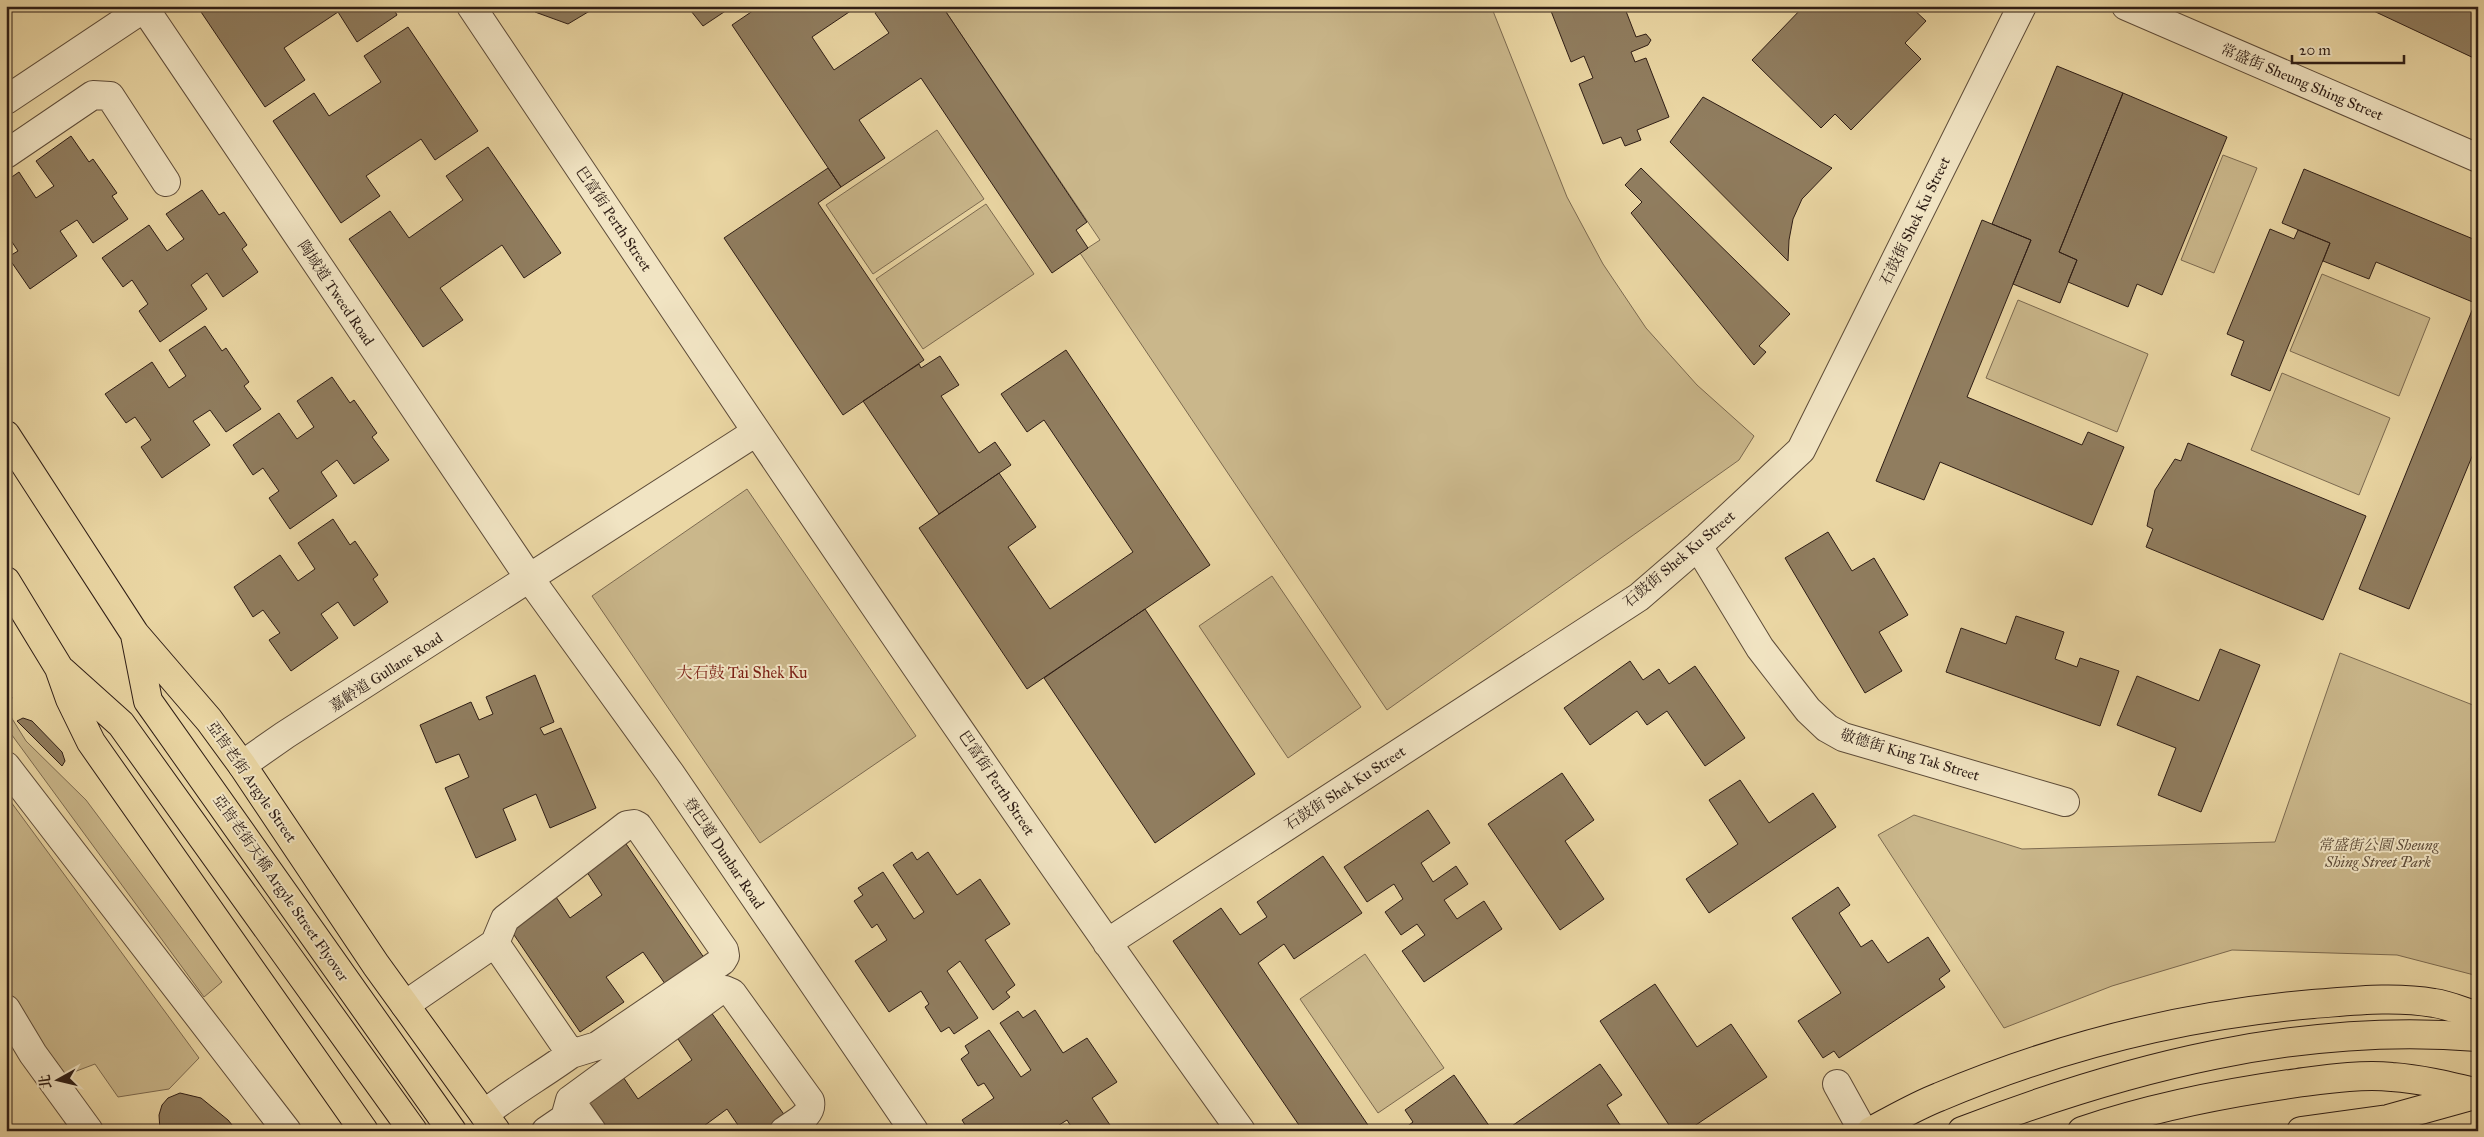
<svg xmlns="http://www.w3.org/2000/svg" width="2484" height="1137" font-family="'IM FELL Great Primer','Noto Serif TC',serif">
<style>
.green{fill:#cab78b;stroke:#7c6a50}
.building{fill:#907d5f;stroke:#2e1d15}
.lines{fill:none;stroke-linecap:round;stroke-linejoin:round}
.minor-casing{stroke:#5d4b38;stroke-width:30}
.major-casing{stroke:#2e1d15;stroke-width:30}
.highway-casing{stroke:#2e1d15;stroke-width:30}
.minor{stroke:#f1e4c3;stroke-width:28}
.major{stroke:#ead6a3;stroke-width:28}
.highway{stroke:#ead6a3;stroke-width:28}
.labels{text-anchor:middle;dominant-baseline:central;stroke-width:4;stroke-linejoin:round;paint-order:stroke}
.street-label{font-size:15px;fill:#2e1d15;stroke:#f1e4c3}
.park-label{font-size:15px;font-style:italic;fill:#5d4b38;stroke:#f1e4c3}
.neighbourhood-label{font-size:16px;fill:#7a1f14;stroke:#f1e4c3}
</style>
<rect width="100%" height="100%" fill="#ead6a3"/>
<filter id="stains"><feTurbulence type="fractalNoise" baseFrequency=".004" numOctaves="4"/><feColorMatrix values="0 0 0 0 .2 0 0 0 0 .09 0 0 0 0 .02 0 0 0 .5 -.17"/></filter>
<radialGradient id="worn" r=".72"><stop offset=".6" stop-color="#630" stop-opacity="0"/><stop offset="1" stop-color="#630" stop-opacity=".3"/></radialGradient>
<path class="green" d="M 942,6 L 1491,6 L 1567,197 L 1603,264 L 1646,328 L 1697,385 L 1754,436 L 1739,460 L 1387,710 L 1080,253 L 1100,240 Z
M 937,130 L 984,199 L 873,274 L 826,205 Z
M 2223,155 L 2257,168 L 2214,273 L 2181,260 Z
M 986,204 L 1034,274 L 923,349 L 876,279 Z
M 2322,274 L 2430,318 L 2399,396 L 2290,351 Z
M 2018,300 L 2148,354 L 2117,432 L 1986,378 Z
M 2282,373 L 2390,418 L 2359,495 L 2251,450 Z
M 747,489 L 916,736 L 760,843 L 592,596 Z
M 1272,576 L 1361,707 L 1288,758 L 1199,626 Z
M 2340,653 L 2478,707 L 2478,976 L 2397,955 L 2232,950 L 2112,986 L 2004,1028 L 1878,835 L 1914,815 L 2022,849 L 2275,842 Z
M 6,709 L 26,741 L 86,800 L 222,982 L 204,997 L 6,727 Z
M 6,783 L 11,802 L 199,1058 L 169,1089 L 118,1097 L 95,1064 L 66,1075 L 20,1013 L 6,1016 Z
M 1365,954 L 1444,1068 L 1378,1113 L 1300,999 Z"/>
<path class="building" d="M 197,6 L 392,6 L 397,15 L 357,42 L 338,12 L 284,48 L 305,80 L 265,107 Z
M 531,6 L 598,6 L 568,24 L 535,12 Z
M 687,6 L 733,6 L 703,26 Z
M 760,6 L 858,6 L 812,37 L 834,70 L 889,33 L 875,13 L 885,6 L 942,6 L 1087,222 L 1076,230 L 1088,248 L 1052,273 L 921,78 L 859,120 L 885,158 L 841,187 L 732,25 Z
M 1549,6 L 1624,6 L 1636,37 L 1646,34 L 1651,40 L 1648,45 L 1631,52 L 1635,62 L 1646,58 L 1669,117 L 1637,130 L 1641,140 L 1625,146 L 1621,137 L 1603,144 L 1579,84 L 1593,78 L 1584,56 L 1571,62 Z
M 1804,6 L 1910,6 L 1926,21 L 1905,43 L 1921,59 L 1851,130 L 1835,114 L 1821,128 L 1752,60 Z
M 2363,6 L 2478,6 L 2478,60 Z
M 408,27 L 478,131 L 435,160 L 421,139 L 366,176 L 380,196 L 341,223 L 273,121 L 314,93 L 329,116 L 381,82 L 364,56 Z
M 2057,66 L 2123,93 L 2059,252 L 2077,260 L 2060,303 L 2013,284 L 2031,240 L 1992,224 Z
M 2123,93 L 2227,137 L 2162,295 L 2137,284 L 2128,307 L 2068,282 L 2077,260 L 2059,252 Z
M 1703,97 L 1832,168 L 1802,199 L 1793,219 L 1789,240 L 1788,261 L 1670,142 Z
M 71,136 L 89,162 L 93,159 L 117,193 L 112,196 L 128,219 L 93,243 L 77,220 L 60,231 L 77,256 L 30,289 L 8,257 L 18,251 L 6,233 L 6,181 L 19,172 L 36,198 L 54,186 L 36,161 Z
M 488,147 L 561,253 L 524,278 L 502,245 L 440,288 L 463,320 L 423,347 L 349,239 L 390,211 L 409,238 L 463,200 L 446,176 Z
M 828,168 L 841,187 L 818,203 L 924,360 L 843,415 L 724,238 Z
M 1641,168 L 1790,314 L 1759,346 L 1766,352 L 1754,365 L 1631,213 L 1642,202 L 1625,185 Z
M 2304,169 L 2478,241 L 2478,442 L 2409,609 L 2359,589 L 2475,303 L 2376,262 L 2369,279 L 2323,261 L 2330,243 L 2282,223 Z
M 202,190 L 219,215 L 224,212 L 247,245 L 242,249 L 258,272 L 223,297 L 207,273 L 191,285 L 207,309 L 160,342 L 139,311 L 148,304 L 132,280 L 123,287 L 102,258 L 149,225 L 167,251 L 184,239 L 166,214 Z
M 1982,220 L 2031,240 L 1967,397 L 2082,445 L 2088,432 L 2124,447 L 2092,525 L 1940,462 L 1924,500 L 1876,481 Z
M 2270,229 L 2294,239 L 2298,230 L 2330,243 L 2270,391 L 2231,375 L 2244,341 L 2227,334 Z
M 205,326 L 222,351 L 226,348 L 249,382 L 244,386 L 261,409 L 226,432 L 210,410 L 193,421 L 210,445 L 162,478 L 141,447 L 151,440 L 135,417 L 126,423 L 105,394 L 152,362 L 169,388 L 186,376 L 169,350 Z
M 1066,350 L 1210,565 L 1027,689 L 919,528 L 999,473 L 1036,527 L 1008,547 L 1050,609 L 1133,552 L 1044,420 L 1027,432 L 1001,394 Z
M 940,356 L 959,385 L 941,396 L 979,453 L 995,442 L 1011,465 L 939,514 L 863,401 L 919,364 L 921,368 Z
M 332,377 L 350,403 L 354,400 L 377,433 L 372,437 L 389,460 L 354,484 L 337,460 L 321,472 L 337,496 L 290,529 L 269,498 L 279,491 L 263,468 L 253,475 L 233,445 L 279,413 L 297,439 L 314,427 L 297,401 Z
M 2188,443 L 2366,516 L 2323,620 L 2146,547 L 2153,529 L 2147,526 L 2155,490 L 2175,459 L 2181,461 Z
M 333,519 L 350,545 L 355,541 L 378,575 L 373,579 L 388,602 L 354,626 L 338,602 L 321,614 L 338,638 L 291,671 L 269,640 L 280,633 L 263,610 L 253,617 L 234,587 L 280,555 L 298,581 L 315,569 L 298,543 Z
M 1828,532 L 1852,571 L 1874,558 L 1908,615 L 1879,632 L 1902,671 L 1865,693 L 1785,558 Z
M 1145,609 L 1255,774 L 1155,843 L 1044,678 Z
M 2016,616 L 2064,632 L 2055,659 L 2077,667 L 2080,658 L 2119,671 L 2100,726 L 1946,672 L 1961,628 L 2006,644 Z
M 2220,649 L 2260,665 L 2201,812 L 2158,795 L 2176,748 L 2117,725 L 2137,676 L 2199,701 Z
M 1630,661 L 1643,680 L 1659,669 L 1669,684 L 1695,666 L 1745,738 L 1705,766 L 1667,711 L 1647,725 L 1637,711 L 1590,745 L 1564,708 Z
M 535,675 L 554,722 L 540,728 L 544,735 L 561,728 L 596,808 L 550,828 L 536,794 L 503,809 L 516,840 L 476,858 L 445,788 L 469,777 L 459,754 L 436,763 L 420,725 L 471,702 L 479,720 L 493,714 L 486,697 Z
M 6,685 L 12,698 L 7,705 L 6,704 Z
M 23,718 L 32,721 L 62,752 L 65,761 L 62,766 L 17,721 Z
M 1562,773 L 1594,820 L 1565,841 L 1604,899 L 1560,930 L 1488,824 Z
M 1740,780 L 1769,823 L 1813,793 L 1836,827 L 1709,913 L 1686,879 L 1738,844 L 1709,800 Z
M 1428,810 L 1450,843 L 1421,863 L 1433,882 L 1456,866 L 1468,884 L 1444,900 L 1457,919 L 1484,901 L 1502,929 L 1424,982 L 1402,951 L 1425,935 L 1417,924 L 1401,935 L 1385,912 L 1403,899 L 1394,884 L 1367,902 L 1344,867 Z
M 622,838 L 709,965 L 670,991 L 643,952 L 606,977 L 624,1002 L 580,1032 L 510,929 L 556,897 L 570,918 L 602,895 L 583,866 Z
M 912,852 L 917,860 L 928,852 L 957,895 L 980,879 L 1010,924 L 985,940 L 1015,985 L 1006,992 L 1010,997 L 993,1010 L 960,961 L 947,971 L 978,1018 L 954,1034 L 949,1027 L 941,1032 L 925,1007 L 929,1004 L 921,991 L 889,1012 L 855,961 L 887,940 L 877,924 L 872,928 L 854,901 L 863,895 L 858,888 L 883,872 L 914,919 L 924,912 L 893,865 Z
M 1323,856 L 1362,913 L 1294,959 L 1284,944 L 1258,963 L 1372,1131 L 1303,1131 L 1173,941 L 1221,908 L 1240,935 L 1267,917 L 1257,902 Z
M 1838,887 L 1850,905 L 1839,913 L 1861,947 L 1872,940 L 1888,963 L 1928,937 L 1950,971 L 1939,979 L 1945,987 L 1839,1058 L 1834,1051 L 1823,1058 L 1798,1021 L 1841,993 L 1792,918 Z
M 1655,984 L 1697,1047 L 1731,1024 L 1767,1077 L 1687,1131 L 1673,1131 L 1600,1021 Z
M 708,1008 L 788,1120 L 772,1131 L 742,1131 L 727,1109 L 697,1131 L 600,1131 L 579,1101 L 619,1071 L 638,1099 L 692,1060 L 674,1033 Z
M 1035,1010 L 1063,1053 L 1087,1038 L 1117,1082 L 1092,1098 L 1114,1131 L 1074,1131 L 1067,1120 L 1053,1129 L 1055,1131 L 969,1131 L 962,1120 L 994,1098 L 984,1083 L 978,1086 L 961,1059 L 969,1053 L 965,1046 L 989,1030 L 1021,1077 L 1031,1070 L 1000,1023 L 1018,1011 L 1023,1018 Z
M 1600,1064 L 1622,1095 L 1607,1105 L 1624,1131 L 1511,1131 L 1509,1128 Z
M 1454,1075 L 1492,1130 L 1401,1131 L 1413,1122 L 1405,1110 Z
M 180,1093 L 201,1098 L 228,1120 L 237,1131 L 160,1131 L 159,1115 L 162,1105 L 168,1098 Z"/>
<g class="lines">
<defs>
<path id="minor" d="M 143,6 L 530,579 L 670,773 L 914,1131
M 471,6 C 724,384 976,762 1241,1131
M 2126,6 L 2478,158
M 6,100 L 144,8
M 6,154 L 93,95 L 110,96 L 166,182
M 1698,546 L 1760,648 L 1808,710 L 1827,728 L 1843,737 L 2065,802
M 242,765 L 285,735 L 756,432
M 6,766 L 287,1131
M 495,943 L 505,919 L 627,825 L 634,824 L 638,826 L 724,950 L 725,956 L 722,961 L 597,1046 L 571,1054
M 1107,943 L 1639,597 L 1698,546 L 1801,450 L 2022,6
M 405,1005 L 495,943 L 571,1054 C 542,1075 512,1092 484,1114
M 6,1009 L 33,1054 L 89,1131
M 1837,1084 L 1863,1131
M 570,1100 L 719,991 L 725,990 L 732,993 L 810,1101 C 813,1116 794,1123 784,1131
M 546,1131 L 565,1118 L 570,1100 L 592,1131"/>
<path id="major" d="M 6,435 L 135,634 L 209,720 L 242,765 L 376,965 L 496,1131
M 6,581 L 59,668 L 70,699 L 91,742 L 364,1131
M 135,635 L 148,701 L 452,1131
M 62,671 L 121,724 L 413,1131
M 1871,1131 C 1894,1119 1916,1106 1939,1097 C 2057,1047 2185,1015 2313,1004 C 2353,1001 2394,996 2434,1003 C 2449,1005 2464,1012 2478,1016
M 2301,1131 L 2388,1119 L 2478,1094"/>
<path id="highway" d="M 1962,1131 C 2125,1068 2301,1022 2478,1037
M 2082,1131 C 2153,1107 2224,1093 2297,1083 C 2328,1079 2361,1074 2392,1077 C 2421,1079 2449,1086 2478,1093"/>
</defs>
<use href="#minor" class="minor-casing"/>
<use href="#major" class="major-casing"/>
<use href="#highway" class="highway-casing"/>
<use href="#minor" class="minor"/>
<use href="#major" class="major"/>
<use href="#highway" class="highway"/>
</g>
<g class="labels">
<g class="street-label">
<text transform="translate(2302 82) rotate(23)">常盛街 Sheung Shing Street</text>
<text transform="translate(614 219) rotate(56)">巴富街 Perth Street</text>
<text transform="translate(1915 221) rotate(-64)">石鼓街 Shek Ku Street</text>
<text transform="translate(336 293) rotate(56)">陶域道 Tweed Road</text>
<text transform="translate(1679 559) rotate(-40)">石鼓街 Shek Ku Street</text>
<text transform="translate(386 672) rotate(-33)">嘉齡道 Gullane Road</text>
<text transform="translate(1910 755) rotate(17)">敬德街 King Tak Street</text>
<text transform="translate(252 782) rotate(55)">亞皆老街 Argyle Street</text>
<text transform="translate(997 783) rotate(56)">巴富街 Perth Street</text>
<text transform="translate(1345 788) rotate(-33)">石鼓街 Shek Ku Street</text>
<text transform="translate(724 853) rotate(56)">登巴道 Dunbar Road</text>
<text transform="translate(281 888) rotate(55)">亞皆老街天橋 Argyle Street Flyover</text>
</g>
<g class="park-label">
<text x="2378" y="845">常盛街公園 Sheung<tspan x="2378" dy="17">Shing Street Park</tspan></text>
</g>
<g class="neighbourhood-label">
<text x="742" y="672">大石鼓 Tai Shek Ku</text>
</g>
</g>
<rect width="2484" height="1137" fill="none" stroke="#ead6a3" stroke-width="25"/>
<rect x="8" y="8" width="2469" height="1122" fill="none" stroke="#2e1d15" stroke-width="2.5"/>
<rect x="12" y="12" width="2459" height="1112" fill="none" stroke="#2e1d15"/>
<g transform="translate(58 1080) rotate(262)" stroke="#f1e4c3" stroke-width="4" paint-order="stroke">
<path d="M0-4L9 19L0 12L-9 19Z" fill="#2e1d15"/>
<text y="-8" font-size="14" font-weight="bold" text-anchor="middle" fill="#2e1d15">北</text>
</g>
<path d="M2292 55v8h112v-8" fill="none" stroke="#2e1d15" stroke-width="2.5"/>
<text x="2299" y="55" font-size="15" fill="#2e1d15" stroke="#f1e4c3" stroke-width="4" paint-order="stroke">20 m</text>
<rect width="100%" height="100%" filter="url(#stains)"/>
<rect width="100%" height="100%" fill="url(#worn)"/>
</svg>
